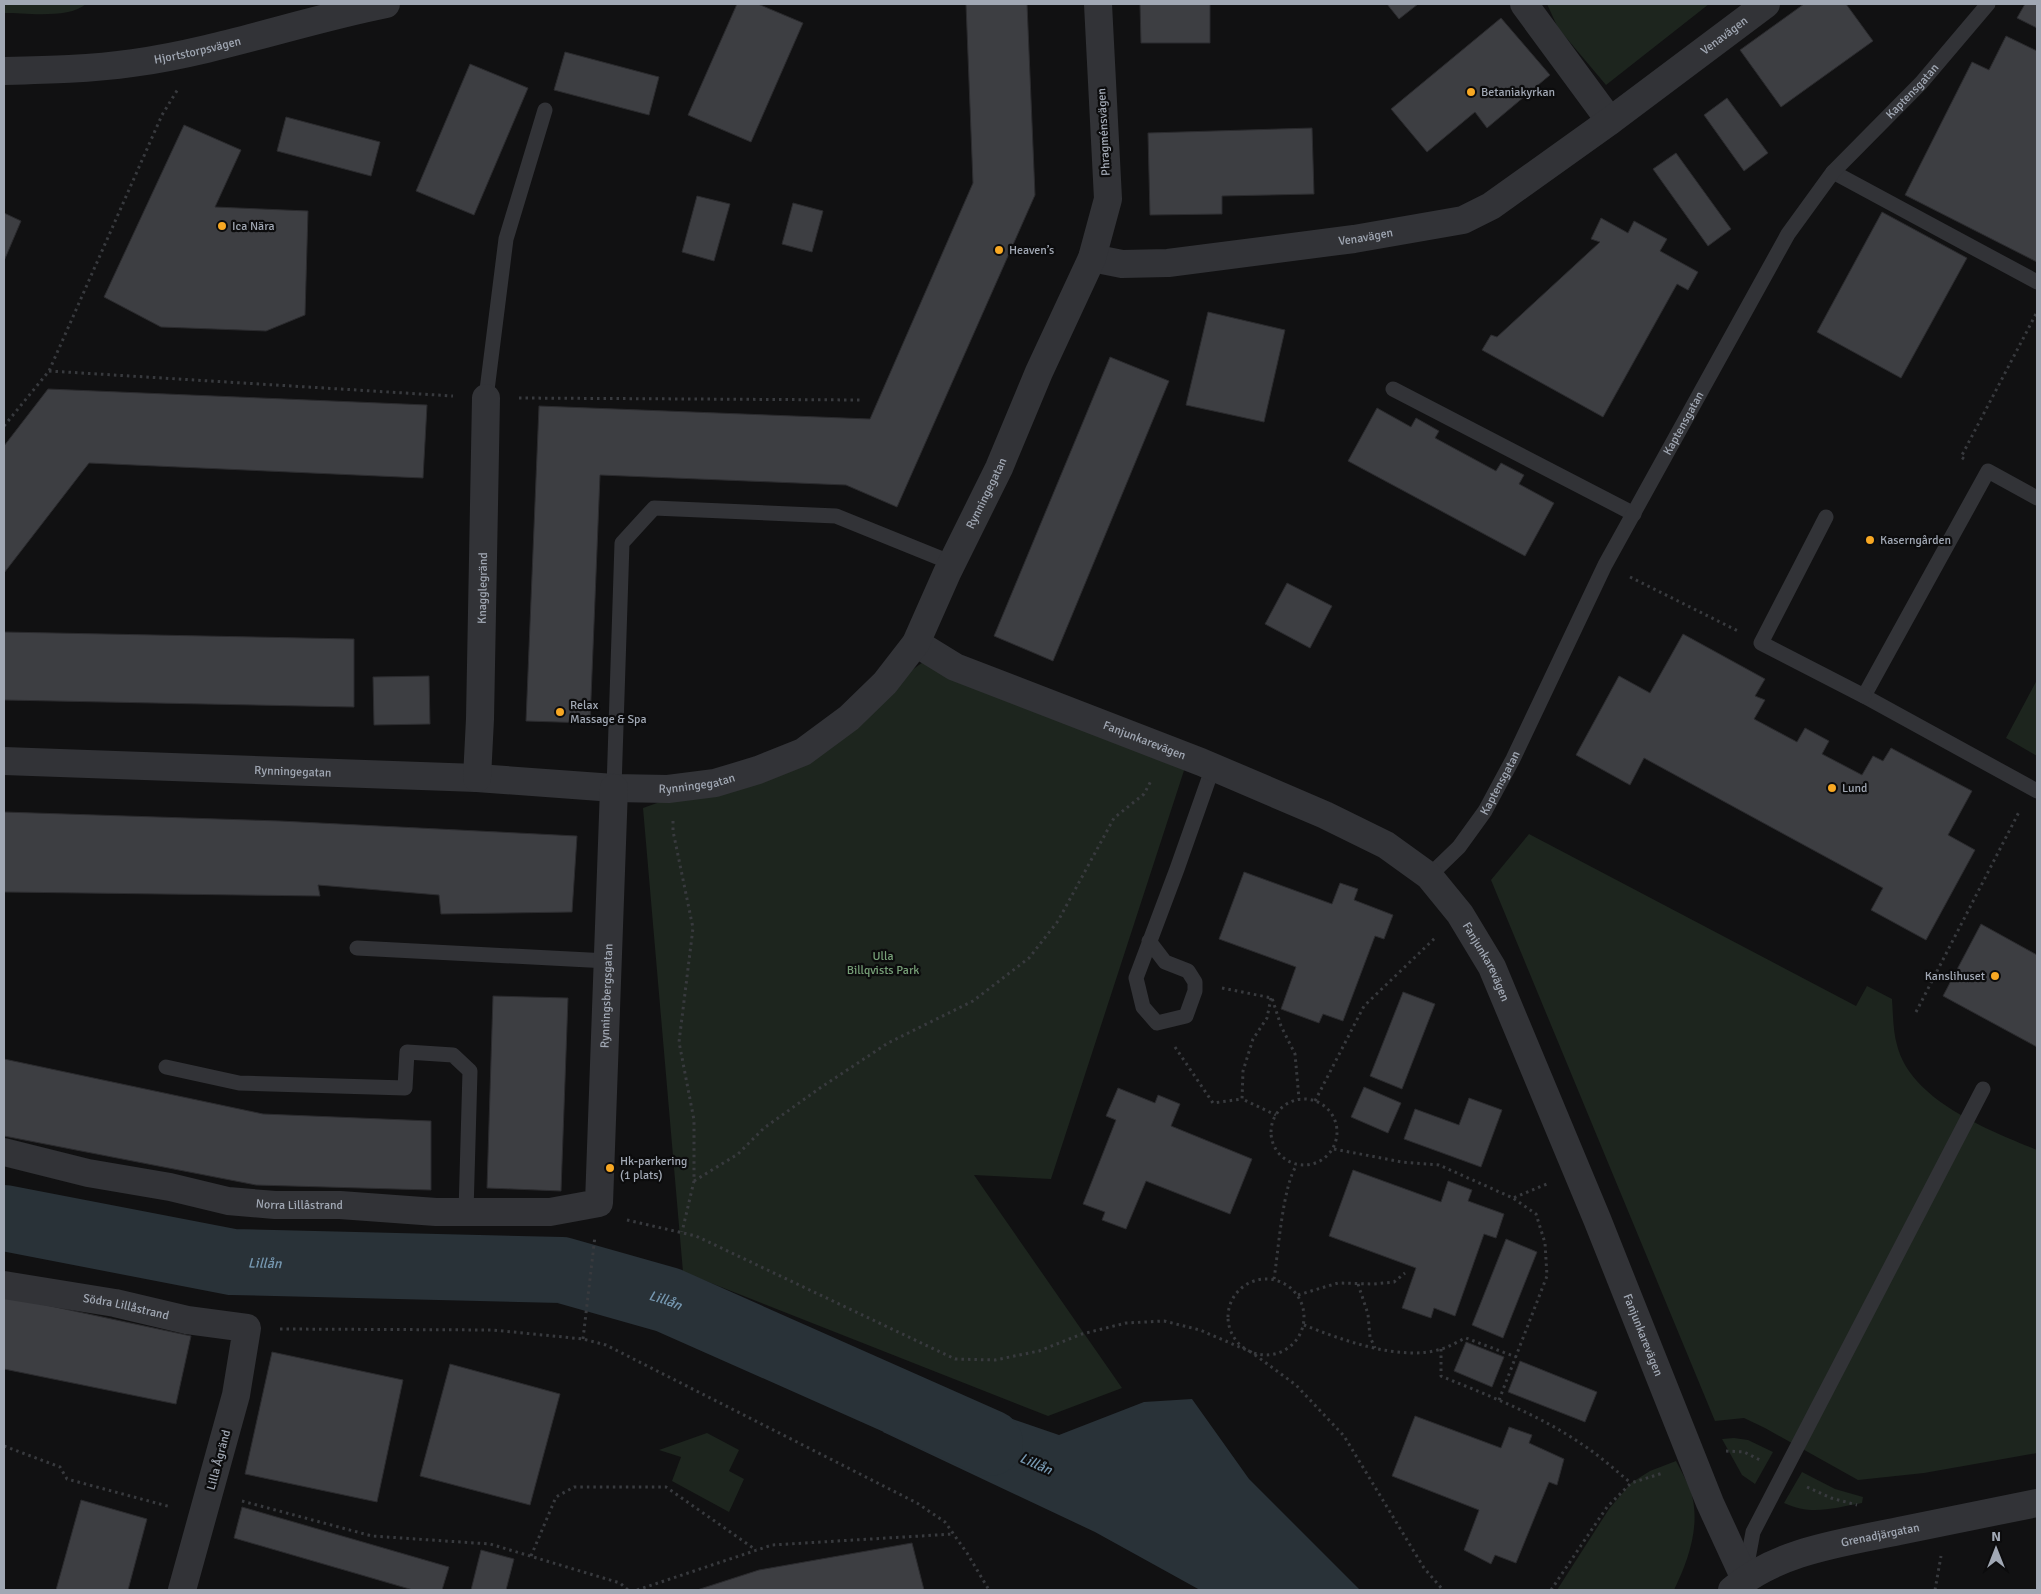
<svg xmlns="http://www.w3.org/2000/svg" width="2041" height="1594" font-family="Signika,sans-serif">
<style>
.green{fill:#1d251e}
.water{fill:#293238}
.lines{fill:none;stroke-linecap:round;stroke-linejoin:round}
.river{stroke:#293238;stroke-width:66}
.building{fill:#3d3e42;stroke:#2b2b2e}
.path{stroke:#383a3e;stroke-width:3;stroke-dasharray:2.5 4;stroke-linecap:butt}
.service{stroke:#323337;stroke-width:15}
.minor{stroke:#323337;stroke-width:28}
.tertiary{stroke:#323337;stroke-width:28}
.poi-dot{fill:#f8a823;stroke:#0c0c0d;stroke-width:2}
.labels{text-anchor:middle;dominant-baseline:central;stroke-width:4.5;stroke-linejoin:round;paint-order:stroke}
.street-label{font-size:12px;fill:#a1a8b4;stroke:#0c0c0d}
.poi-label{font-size:12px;fill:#a1a8b4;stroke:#0c0c0d;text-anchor:start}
.park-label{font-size:12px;fill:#77a078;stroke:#0c0c0d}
.water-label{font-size:14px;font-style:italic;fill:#7698b1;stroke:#0c0c0d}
</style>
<rect width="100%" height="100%" fill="#111112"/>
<path class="green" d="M 4,4 L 86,4 C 69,19 26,13 4,13 Z
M 1547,4 L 1709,4 L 1606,85 L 1558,28 Z
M 930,657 L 1191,749 L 1051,1179 L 974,1175 L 1122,1388 L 1048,1416 L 683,1272 L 643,808 L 797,753 Z
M 2037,680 L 2037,756 L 2006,738 Z
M 1529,834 L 1856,1006 L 1867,986 L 1892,999 C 1893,1014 1893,1031 1897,1045 C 1911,1101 1989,1130 2037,1150 L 2037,1453 L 1924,1473 L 1858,1480 L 1765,1428 L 1744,1418 L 1715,1421 L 1491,880 Z
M 707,1433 L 739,1450 L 729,1471 L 744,1479 L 729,1512 L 672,1481 L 681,1457 L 659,1450 Z
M 1734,1438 L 1748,1440 L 1773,1452 L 1755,1484 L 1742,1475 L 1722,1439 Z
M 1676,1461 C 1682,1473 1691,1487 1693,1500 C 1699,1531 1687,1563 1674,1590 L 1557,1590 L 1609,1509 L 1631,1483 L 1650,1471 Z
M 1802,1472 L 1835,1489 L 1863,1497 L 1862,1503 C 1833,1508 1812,1516 1784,1503 Z"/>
<path class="water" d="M 1192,1399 L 1249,1479 L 1360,1590 L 1200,1590 L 1095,1532 L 883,1432 L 907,1403 L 968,1418 L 998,1414 L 1059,1435 L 1144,1402 Z"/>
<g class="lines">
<path class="river" id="s1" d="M 4,1218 L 232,1262 L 562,1270 L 668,1300 L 990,1443"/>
</g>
<path class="building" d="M 737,4 L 758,4 L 803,23 L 751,142 L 688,115 Z
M 966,4 L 1027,4 L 1035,195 L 897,507 L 846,485 L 600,475 L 590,723 L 526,721 L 539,406 L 870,419 L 973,183 Z
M 1140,4 L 1210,4 L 1210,43 L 1141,43 Z
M 1387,4 L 1418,4 L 1399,19 Z
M 1804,4 L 1846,4 L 1873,41 L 1781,107 L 1740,50 Z
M 2025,4 L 2037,4 L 2037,28 L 2017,18 Z
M 1501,18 L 1550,75 L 1487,128 L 1475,112 L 1427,152 L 1391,109 Z
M 2006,36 L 2037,51 L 2037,262 L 1905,195 L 1972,62 L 1989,70 Z
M 565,52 L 659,77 L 649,115 L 554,90 Z
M 470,64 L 528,88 L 474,215 L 416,191 Z
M 1727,98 L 1768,153 L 1744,171 L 1704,115 Z
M 286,117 L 380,142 L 371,176 L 277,151 Z
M 184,125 L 241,150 L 215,207 L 308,211 L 305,315 L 266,331 L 161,327 L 104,297 Z
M 1312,128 L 1314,194 L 1222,196 L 1222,214 L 1150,215 L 1148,133 Z
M 1676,153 L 1731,229 L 1708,246 L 1653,169 Z
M 697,196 L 730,204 L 714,261 L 682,252 Z
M 793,203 L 823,211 L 812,252 L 782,244 Z
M 1882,212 L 1967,258 L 1901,378 L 1817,332 Z
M 4,213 L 21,221 L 4,261 Z
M 1601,218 L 1628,233 L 1634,221 L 1667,239 L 1660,251 L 1698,272 L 1688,290 L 1677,284 L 1603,417 L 1482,350 L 1491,335 L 1497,337 L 1600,242 L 1591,239 Z
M 1208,312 L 1285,330 L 1264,422 L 1186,405 Z
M 1110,357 L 1169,381 L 1053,661 L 994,636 Z
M 48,389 L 427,405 L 423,478 L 89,463 L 4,573 L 4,446 Z
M 1377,408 L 1411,427 L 1416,418 L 1439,431 L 1435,438 L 1496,471 L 1501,463 L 1524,475 L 1519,484 L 1554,503 L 1525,556 L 1348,461 Z
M 1287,583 L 1332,606 L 1310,648 L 1265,624 Z
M 4,632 L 354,639 L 354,707 L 4,700 Z
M 1683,634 L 1765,679 L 1755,696 L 1765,700 L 1754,719 L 1797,742 L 1805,728 L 1829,741 L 1822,754 L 1862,775 L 1873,756 L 1883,761 L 1891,748 L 1972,791 L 1948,835 L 1975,850 L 1926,940 L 1871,910 L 1883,888 L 1644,758 L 1630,785 L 1576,755 L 1619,676 L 1650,693 Z
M 429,676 L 430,724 L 374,725 L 373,677 Z
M 4,812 L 280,821 L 577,836 L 572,912 L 441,914 L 439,895 L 318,885 L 320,896 L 4,892 Z
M 1244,872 L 1332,904 L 1340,883 L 1358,889 L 1354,900 L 1393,915 L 1384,939 L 1375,936 L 1343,1021 L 1323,1014 L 1319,1023 L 1281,1009 L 1296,967 L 1219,939 Z
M 1981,924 L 2037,955 L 2037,1047 L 1943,996 Z
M 1403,992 L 1435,1004 L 1402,1089 L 1370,1076 Z
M 493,996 L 568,998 L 561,1191 L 487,1188 Z
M 4,1059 L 263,1114 L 431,1121 L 431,1190 L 256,1185 L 4,1136 Z
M 1364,1087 L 1401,1103 L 1388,1133 L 1351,1117 Z
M 1118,1088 L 1155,1103 L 1158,1095 L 1180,1104 L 1171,1126 L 1252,1159 L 1230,1214 L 1146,1181 L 1126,1229 L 1102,1220 L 1105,1212 L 1083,1204 L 1116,1120 L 1106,1116 Z
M 1469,1098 L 1502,1110 L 1481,1167 L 1404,1139 L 1415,1109 L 1459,1125 Z
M 1353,1170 L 1441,1202 L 1448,1181 L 1472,1190 L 1468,1201 L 1504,1214 L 1496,1238 L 1484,1234 L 1455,1316 L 1434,1308 L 1431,1318 L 1402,1308 L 1416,1268 L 1329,1236 Z
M 1506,1239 L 1537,1252 L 1503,1338 L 1472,1325 Z
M 4,1296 L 191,1336 L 176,1404 L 4,1369 Z
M 1466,1342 L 1504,1357 L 1492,1387 L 1454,1371 Z
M 272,1352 L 403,1380 L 377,1502 L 245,1474 Z
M 1520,1361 L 1597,1392 L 1585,1422 L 1508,1392 Z
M 450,1364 L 560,1394 L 530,1505 L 420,1476 Z
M 1415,1416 L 1501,1448 L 1509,1427 L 1532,1435 L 1529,1443 L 1564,1459 L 1557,1485 L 1549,1482 L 1516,1563 L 1495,1555 L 1491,1564 L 1464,1550 L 1479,1510 L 1392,1476 Z
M 81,1500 L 147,1519 L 128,1590 L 56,1590 Z
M 242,1507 L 449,1567 L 442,1590 L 413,1590 L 234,1538 Z
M 912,1543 L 924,1590 L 697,1590 L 759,1570 Z
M 481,1550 L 514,1559 L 506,1590 L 471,1590 Z"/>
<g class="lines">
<path class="path" d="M 49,371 L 453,396
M 519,398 L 861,400
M 4,426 L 49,371 L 162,115 L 178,89
M 1964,459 L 1961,457 L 2037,312
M 1630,577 L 1738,631
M 673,821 L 673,831 L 693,928 L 679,1042 L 694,1120 L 694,1181 L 682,1232
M 1222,988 L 1272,998 L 1281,1026 L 1295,1054 L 1299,1099
M 1271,998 L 1267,1018 L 1253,1039 L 1243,1071 L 1242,1099 L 1276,1115
M 1916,1012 L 2019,812
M 1175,1047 L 1213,1103 L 1242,1099
M1271 1132a33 33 0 1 1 66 0a33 33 0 1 1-66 0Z
M 1315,1101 L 1364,1006 L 1436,937
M 1334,1149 L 1402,1162 L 1439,1165 L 1513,1198 L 1547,1184
M 694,1181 L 738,1154 L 764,1128 L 820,1088 L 888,1043 L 973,1001 L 1029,958 L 1058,921 L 1114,818 L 1144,794 L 1152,779
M 627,1220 L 696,1236 L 955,1359 L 995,1360 L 1039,1351 L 1082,1334 L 1126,1323 L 1164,1321 L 1200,1330 L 1251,1352 L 1296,1385 L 1344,1436 L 1424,1568 L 1443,1590
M1228 1317a38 38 0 1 1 76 0a38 38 0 1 1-76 0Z
M 1274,1279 C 1278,1254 1283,1183 1297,1165
M 1358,1284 L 1368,1314 L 1370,1337 L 1375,1348
M 1298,1295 L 1338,1283 L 1374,1284 L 1394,1282 L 1405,1273
M 1304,1325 C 1342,1340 1401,1362 1441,1349 C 1450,1347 1458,1341 1466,1338 L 1516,1357
M 280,1329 L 493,1330 L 583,1339 L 606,1345 L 917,1503 L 945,1522 L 967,1553 L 989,1590
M 583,1339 L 595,1236
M 1441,1349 L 1441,1376 C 1489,1396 1540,1415 1583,1445 C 1600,1456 1615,1470 1631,1483
M 1499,1400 L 1547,1276 L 1545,1243 L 1536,1214 L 1513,1198
M 4,1446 L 60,1467 L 67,1479 L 171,1507
M 1726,1451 L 1744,1452 L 1760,1460
M 1807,1487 L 1831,1498 L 1857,1505
M 242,1501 L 372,1536 L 490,1544 L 620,1583 L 628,1590
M 531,1556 L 556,1497 L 574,1487 L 666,1487 L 756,1550
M 637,1590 L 772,1545 L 953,1534
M 1551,1590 L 1607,1507 L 1631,1483 L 1663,1473
M 1935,1590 L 1941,1556"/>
<g class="service">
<path d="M 1833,172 L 2037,282"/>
<path d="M 1393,389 L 1634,514"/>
<path d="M 486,398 L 506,239 L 545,110"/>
<path d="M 2037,498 L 1988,471 L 1864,696 L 2037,791"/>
<path d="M 1826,517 L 1761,643 L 1864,696"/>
<path d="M 614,788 L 622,543 L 654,508 L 836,516 L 952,563"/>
<path id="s2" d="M 1429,876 L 1459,847 L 1485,811 L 1513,759 L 1605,565 L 1788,234 L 1833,172 L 1921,83 L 1988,4"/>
<path d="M 1149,941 L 1165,962 L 1188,971 L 1195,982 L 1195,991 L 1186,1016 L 1157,1023 L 1143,1007 L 1136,978 L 1177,869 L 1213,767"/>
<path d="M 357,948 L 608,961"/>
<path d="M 166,1067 L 239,1083 L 405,1088 L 407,1052 L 453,1055 L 470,1071 L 466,1212"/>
<path d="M 1745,1575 L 1753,1532 L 1983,1089"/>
</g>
<g class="minor">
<path d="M 1524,4 L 1610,121"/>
<path id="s3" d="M 1092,258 L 1122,264 L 1168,263 L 1354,239 L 1463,220 L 1491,206 L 1610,121 L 1766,4"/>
<path id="s4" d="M 916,643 L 955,667 L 1201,762 L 1325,815 L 1386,845 L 1429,876 L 1460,914 L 1492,967 L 1597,1219 L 1710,1503 L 1745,1579"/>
<path id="s5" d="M 4,761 L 477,778 L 614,788 L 668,789 L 715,783 L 758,770 L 803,752 L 849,718 L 885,683 L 916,643 L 947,573 L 999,468 L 1039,372 L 1092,258 L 1108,199 L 1098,4"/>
<path id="s6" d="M 477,778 L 480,719 L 486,398"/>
<path id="s7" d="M 4,1152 L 88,1173 L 170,1187 L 228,1201 L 275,1205 L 340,1205 L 436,1212 L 550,1212 L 599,1203 L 614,788"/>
<path id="s8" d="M 4,1285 L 115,1303 L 187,1320 L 247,1328 L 236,1395 L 182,1590"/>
</g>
<g class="tertiary">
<path id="s9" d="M 4,71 C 47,70 91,69 133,63 C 219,51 301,21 386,4"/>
<path id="s10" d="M 1732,1590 C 1777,1551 1842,1543 1899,1531 C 1945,1522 1991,1512 2037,1503"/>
</g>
</g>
<g class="poi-dot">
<circle cx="1471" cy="92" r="5"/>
<circle cx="222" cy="226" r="5"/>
<circle cx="999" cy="250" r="5"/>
<circle cx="1870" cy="540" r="5"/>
<circle cx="560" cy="712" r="5"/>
<circle cx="1832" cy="788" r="5"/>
<circle cx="1995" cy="976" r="5"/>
<circle cx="610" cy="1168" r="5"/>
</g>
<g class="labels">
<g class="street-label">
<text stroke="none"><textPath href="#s3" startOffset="695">Venavägen</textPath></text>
<text stroke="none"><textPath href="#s9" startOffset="195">Hjortstorpsvägen</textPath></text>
<text stroke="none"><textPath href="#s2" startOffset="928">Kaptensgatan</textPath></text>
<text transform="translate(1104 132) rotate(-93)">Phragménsvägen</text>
<text stroke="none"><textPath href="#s3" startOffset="276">Venavägen</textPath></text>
<text stroke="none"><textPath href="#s2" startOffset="522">Kaptensgatan</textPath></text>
<text stroke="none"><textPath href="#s5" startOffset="1129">Rynningegatan</textPath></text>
<text stroke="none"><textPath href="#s6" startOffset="190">Knagglegränd</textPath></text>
<text stroke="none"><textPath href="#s4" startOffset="249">Fanjunkarevägen</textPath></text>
<text stroke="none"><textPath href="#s5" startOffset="289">Rynningegatan</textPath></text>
<text stroke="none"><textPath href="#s5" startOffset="694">Rynningegatan</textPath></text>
<text stroke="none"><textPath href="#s2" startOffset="118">Kaptensgatan</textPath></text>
<text stroke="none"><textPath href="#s4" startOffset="669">Fanjunkarevägen</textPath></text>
<text stroke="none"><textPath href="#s7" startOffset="809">Rynningsbergsgatan</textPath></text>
<text stroke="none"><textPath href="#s7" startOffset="301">Norra Lillåstrand</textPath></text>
<text stroke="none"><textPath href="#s8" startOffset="124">Södra Lillåstrand</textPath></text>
<text stroke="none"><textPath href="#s4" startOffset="1074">Fanjunkarevägen</textPath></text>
<text transform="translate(219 1460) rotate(-75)">Lilla Ågränd</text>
<text stroke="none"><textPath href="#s10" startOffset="160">Grenadjärgatan</textPath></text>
</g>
<g class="poi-label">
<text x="1481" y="92">Betaniakyrkan</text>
<text x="232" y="226">Ica Nära</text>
<text x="1009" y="250">Heaven’s</text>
<text x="1880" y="540">Kaserngården</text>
<text x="570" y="705">Relax<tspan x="570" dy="14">Massage &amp; Spa</tspan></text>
<text x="1842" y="788">Lund</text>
<text x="1985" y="976" text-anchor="end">Kanslihuset</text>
<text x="620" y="1161">Hk-parkering<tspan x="620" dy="14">(1 plats)</tspan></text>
</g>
<g class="park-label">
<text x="883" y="956">Ulla<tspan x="883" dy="14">Billqvists Park</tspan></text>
</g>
<g class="water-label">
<text stroke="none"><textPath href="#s1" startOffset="265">Lillån</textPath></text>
<text stroke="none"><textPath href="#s1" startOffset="670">Lillån</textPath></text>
<text transform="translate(1036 1464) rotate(24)">Lillån</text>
</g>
</g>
<rect width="2041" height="1594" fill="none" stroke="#a1a8b4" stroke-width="10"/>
<g transform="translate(1996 1549)" stroke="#0c0c0d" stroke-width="4" paint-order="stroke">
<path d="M0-4L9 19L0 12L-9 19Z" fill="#a1a8b4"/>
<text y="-8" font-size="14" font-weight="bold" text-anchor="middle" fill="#a1a8b4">N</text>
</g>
</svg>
